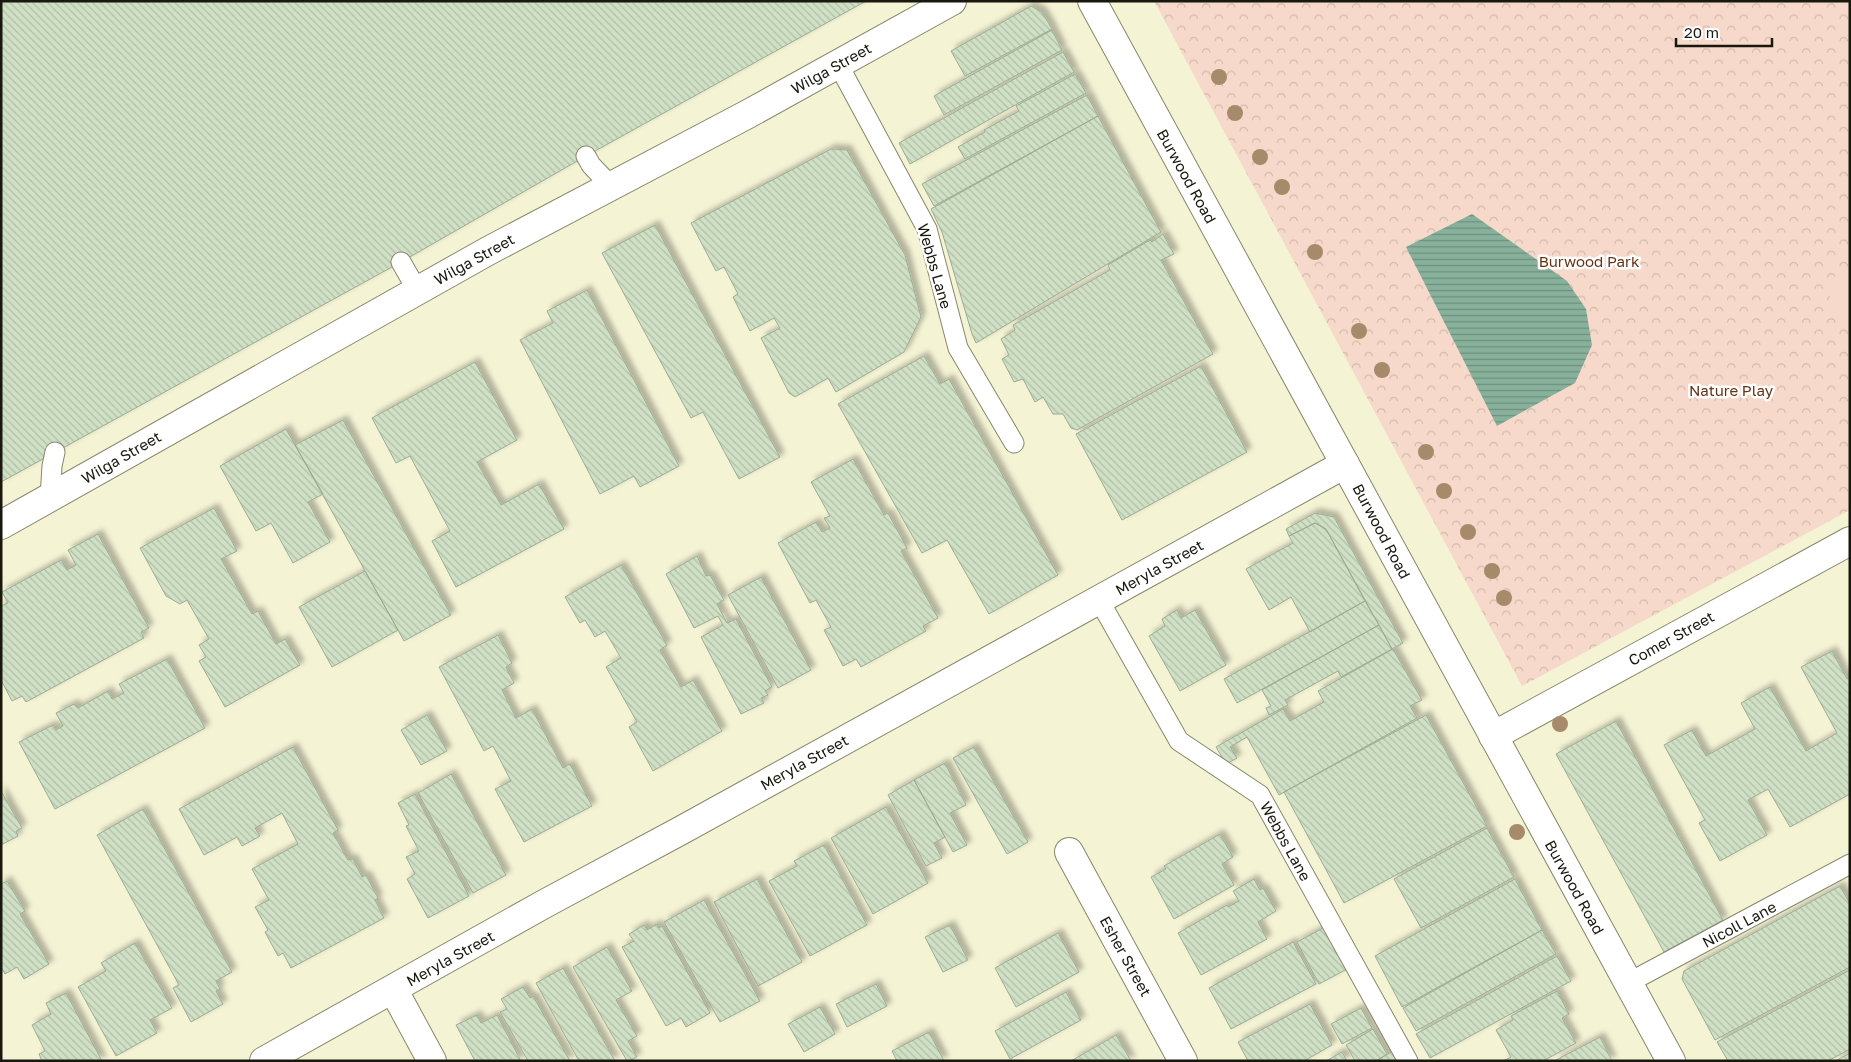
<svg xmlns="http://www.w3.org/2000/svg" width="1851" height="1062" font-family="'Golos Text',sans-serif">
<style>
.park{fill:url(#park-crowns)}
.garden{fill:#f6d9ca}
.water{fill:url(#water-rules)}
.building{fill:url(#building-back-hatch);stroke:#9cac93;filter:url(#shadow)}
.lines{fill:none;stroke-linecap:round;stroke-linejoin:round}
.lane-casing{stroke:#88876b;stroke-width:21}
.street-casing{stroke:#88876b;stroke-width:30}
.secondary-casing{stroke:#88876b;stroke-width:30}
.lane{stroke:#fff;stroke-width:19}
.street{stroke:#fff;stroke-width:28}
.secondary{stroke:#fff;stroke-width:28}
.tree{fill:#a68a6a}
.labels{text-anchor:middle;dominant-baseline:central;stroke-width:5;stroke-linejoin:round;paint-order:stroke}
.street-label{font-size:15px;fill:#19180e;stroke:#fff}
.park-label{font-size:15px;fill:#663414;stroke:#fff}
</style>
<defs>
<pattern id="park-crowns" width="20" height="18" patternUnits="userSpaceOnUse" patternTransform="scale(1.25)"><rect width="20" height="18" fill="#f6d9ca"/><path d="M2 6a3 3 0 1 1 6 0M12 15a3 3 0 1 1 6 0" fill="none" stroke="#d2baac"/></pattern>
<pattern id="water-rules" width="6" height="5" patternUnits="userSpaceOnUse" patternTransform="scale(1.25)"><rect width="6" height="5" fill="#88b19c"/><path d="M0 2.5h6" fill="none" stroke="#6e8f7e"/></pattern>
<pattern id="building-back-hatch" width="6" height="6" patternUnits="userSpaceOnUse" patternTransform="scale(1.25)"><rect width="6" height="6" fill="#cfe0c5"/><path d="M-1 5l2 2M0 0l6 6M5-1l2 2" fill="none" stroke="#b1bfa8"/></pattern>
<filter id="shadow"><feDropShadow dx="4.5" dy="-4.5" stdDeviation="2.5" flood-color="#0004"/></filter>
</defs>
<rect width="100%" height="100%" fill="#f4f3d4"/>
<path class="park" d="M 1154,1 L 1850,1 L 1850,510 L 1522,686 Z"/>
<path class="garden" d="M 1850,268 L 1850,333 L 1822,283 Z"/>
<path class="water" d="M 1472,214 L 1567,281 L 1586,309 L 1592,345 L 1575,383 L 1497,426 L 1406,247 Z"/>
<path class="building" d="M 1,1 L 866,1 L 586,156 L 401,262 L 1,482 Z
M 1031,6 L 1042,12 L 1052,29 L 965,76 L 951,51 Z
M 1052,30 L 1062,50 L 944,115 L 934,96 Z
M 1063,52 L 1074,72 L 910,164 L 899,143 Z
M 1075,74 L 1086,93 L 965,159 L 958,147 L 985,132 L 984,130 L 1019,111 L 1016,106 Z
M 1087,95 L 1098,116 L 934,206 L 922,184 Z
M 1098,116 L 1161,232 L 976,343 L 972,334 L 942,232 L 931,209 Z
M 831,149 L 847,150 L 905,255 L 921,317 L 904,352 L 836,392 L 828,378 L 795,397 L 789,393 L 761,338 L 780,328 L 774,318 L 750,331 L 733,297 L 738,294 L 724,267 L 716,271 L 691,223 Z
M 655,225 L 780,457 L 739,479 L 703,412 L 691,418 L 602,253 Z
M 1163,234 L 1174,254 L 1161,260 L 1213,354 L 1077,430 L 1071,428 L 1063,414 L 1053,414 L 1043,397 L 1035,402 L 1023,379 L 1014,382 L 1002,359 L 1009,355 L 1001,339 L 1015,330 L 1013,325 L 1110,270 L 1108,265 L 1150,240 L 1152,242 Z
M 587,290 L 679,466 L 640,487 L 634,476 L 600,494 L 520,340 L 553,323 L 547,311 Z
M 924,356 L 940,384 L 949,379 L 1058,575 L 989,614 L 947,540 L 922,553 L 838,404 Z
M 475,362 L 517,440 L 477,462 L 501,505 L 539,484 L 564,529 L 456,587 L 432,541 L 450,531 L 410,456 L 396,463 L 372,418 Z
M 1201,366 L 1247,452 L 1122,520 L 1076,434 Z
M 343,420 L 451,615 L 404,641 L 295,445 Z
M 286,429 L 323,494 L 308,502 L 330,542 L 293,563 L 271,523 L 256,531 L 220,466 Z
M 853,459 L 884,515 L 888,513 L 907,548 L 901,551 L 938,618 L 923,626 L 926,631 L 861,667 L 856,659 L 843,666 L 824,630 L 831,627 L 816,600 L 810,603 L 778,543 L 816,522 L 822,532 L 830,528 L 824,518 L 830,516 L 811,482 Z
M 214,508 L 237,551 L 221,559 L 229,573 L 252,614 L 258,611 L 276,644 L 285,639 L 300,665 L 225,707 L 199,661 L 206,657 L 199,645 L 209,639 L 187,600 L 180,604 L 166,596 L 140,548 Z
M 1315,513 L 1334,517 L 1403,643 L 1392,649 L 1326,529 L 1315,523 L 1289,536 L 1286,529 Z
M 1315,523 L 1326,529 L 1365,601 L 1310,632 L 1291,597 L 1269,610 L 1246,569 L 1293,543 L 1289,536 Z
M 98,534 L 149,628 L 141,632 L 144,638 L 26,702 L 22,696 L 12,701 L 1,680 L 1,606 L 8,603 L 2,592 L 61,560 L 67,570 L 76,565 L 68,550 Z
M 697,556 L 706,576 L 710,575 L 724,600 L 717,604 L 727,623 L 736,619 L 772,687 L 765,691 L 768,695 L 761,698 L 764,703 L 741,714 L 701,637 L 723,625 L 718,616 L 694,628 L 666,574 Z
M 621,565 L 667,645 L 660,650 L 681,687 L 693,680 L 722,731 L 653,771 L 629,727 L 637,722 L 606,667 L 621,658 L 605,631 L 595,637 L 585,620 L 580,623 L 565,597 Z
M 365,571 L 398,630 L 332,667 L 299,607 Z
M 761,577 L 811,670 L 778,688 L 728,595 Z
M 1365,601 L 1379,625 L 1237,703 L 1224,679 Z
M 1177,610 L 1181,618 L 1195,610 L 1226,665 L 1180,691 L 1149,636 L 1165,626 L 1162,619 Z
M 1379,625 L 1392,649 L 1341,677 L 1338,671 L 1285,700 L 1288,705 L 1269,715 L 1266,708 L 1271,706 L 1262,690 Z
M 498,635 L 512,663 L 506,667 L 514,683 L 502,690 L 516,718 L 532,709 L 563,768 L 570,764 L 592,806 L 524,842 L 495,789 L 511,781 L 493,746 L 484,751 L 439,667 Z
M 1393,649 L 1422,700 L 1410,706 L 1417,718 L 1279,795 L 1247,737 L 1230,747 L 1237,758 L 1226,764 L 1216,747 L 1283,709 L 1290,721 L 1324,702 L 1318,691 Z
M 1832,651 L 1847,679 L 1850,678 L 1850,794 L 1790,827 L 1768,789 L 1748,800 L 1767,835 L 1720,861 L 1699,823 L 1705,820 L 1664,745 L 1692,730 L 1706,756 L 1755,729 L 1741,703 L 1770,687 L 1806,751 L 1837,733 L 1801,667 Z
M 167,659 L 205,728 L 55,809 L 19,742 L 53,725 L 56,730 L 63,726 L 56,713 L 74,704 L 78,708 L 108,691 L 112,699 L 124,693 L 119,684 Z
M 427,715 L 447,751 L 421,765 L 401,730 Z
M 1426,715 L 1487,826 L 1344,903 L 1284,792 Z
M 1616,721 L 1723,920 L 1664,952 L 1556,754 Z
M 293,747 L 338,830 L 333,833 L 348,860 L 353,859 L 362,877 L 366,875 L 378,898 L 375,900 L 384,918 L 291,968 L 283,953 L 278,956 L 265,932 L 268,930 L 255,907 L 269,900 L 252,869 L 298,844 L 282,813 L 255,828 L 260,836 L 242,846 L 237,837 L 204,855 L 179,809 Z
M 974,747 L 1028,842 L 1007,854 L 953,758 Z
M 945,763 L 966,805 L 950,813 L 967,845 L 953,852 L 914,780 Z
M 451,774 L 506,875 L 473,893 L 418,793 Z
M 914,780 L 945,837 L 934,843 L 942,858 L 926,866 L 888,795 Z
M 1,791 L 22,828 L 16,831 L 18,836 L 1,845 Z
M 415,794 L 469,896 L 428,918 L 407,879 L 415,874 L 406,857 L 419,851 L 406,826 L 409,825 L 398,803 Z
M 886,807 L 928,883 L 873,914 L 831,838 Z
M 143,809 L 232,972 L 216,981 L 220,989 L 216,991 L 223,1004 L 191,1022 L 173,988 L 179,985 L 97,835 Z
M 1487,828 L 1514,877 L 1421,928 L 1394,879 Z
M 1220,834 L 1233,857 L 1222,864 L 1234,885 L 1174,919 L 1151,877 L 1166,869 L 1164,866 Z
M 824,845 L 867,925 L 810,956 L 769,881 L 797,866 L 794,861 Z
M 757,879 L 802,962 L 758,986 L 714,902 Z
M 1254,879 L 1260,890 L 1263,888 L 1276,911 L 1258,922 L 1267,939 L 1201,975 L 1178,933 L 1227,905 L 1228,907 L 1239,901 L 1233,891 Z
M 1515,879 L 1542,930 L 1402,1007 L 1375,956 Z
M 7,881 L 25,911 L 20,914 L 49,964 L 24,979 L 17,967 L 5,974 L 1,967 L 1,884 Z
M 1840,886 L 1850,904 L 1850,967 L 1715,1040 L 1682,979 L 1684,971 Z
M 704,900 L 760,1001 L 720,1022 L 664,922 Z
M 657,924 L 659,928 L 662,926 L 710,1013 L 686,1027 L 681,1018 L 666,1026 L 622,947 L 634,941 L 629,934 L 644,925 L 647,930 Z
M 950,925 L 968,960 L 943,972 L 925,937 Z
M 1325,927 L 1347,969 L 1319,984 L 1297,942 Z
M 1542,930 L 1556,954 L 1416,1031 L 1403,1008 Z
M 1058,933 L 1079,972 L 1016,1007 L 995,968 Z
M 1293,942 L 1316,984 L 1231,1029 L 1209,988 Z
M 135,943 L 172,1008 L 150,1020 L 157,1033 L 116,1056 L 78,987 L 106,971 L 101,963 Z
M 607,947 L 632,991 L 616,1000 L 637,1036 L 628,1041 L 637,1057 L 629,1061 L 627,1061 L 573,967 Z
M 1557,956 L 1571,981 L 1430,1058 L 1416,1034 Z
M 563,968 L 615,1061 L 579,1061 L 536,983 Z
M 1850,970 L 1850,1049 L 1828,1061 L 1728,1061 L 1717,1042 Z
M 876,984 L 887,1006 L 847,1027 L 836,1004 Z
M 523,987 L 530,998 L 533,996 L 570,1061 L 528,1061 L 500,1012 L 507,1009 L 501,999 Z
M 1557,991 L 1569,1014 L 1562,1018 L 1576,1043 L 1543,1061 L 1503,1061 L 1511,1057 L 1496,1030 L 1513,1020 L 1511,1016 Z
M 1066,992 L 1081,1020 L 1010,1059 L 995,1031 Z
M 66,993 L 102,1061 L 42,1061 L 39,1054 L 45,1051 L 32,1025 L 51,1014 L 46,1003 Z
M 1310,1004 L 1332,1045 L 1304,1061 L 1248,1061 L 1238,1042 Z
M 820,1007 L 835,1034 L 804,1052 L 788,1024 Z
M 1361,1008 L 1372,1028 L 1342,1044 L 1331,1024 Z
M 477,1015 L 481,1023 L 497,1015 L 521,1061 L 475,1061 L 456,1025 Z
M 1373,1029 L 1387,1054 L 1376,1061 L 1355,1061 L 1346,1045 Z
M 929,1032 L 944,1061 L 897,1061 L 892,1051 Z
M 1116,1035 L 1131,1061 L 1071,1061 Z
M 1600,1037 L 1612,1061 L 1554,1061 Z
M 1393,1051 L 1398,1061 L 1376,1061 Z
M 1342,1052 L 1347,1061 L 1326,1061 Z
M 1850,1053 L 1850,1061 L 1835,1061 Z"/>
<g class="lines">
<defs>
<path id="lane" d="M 838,64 L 927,229 L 958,348 L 1014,443
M 586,156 L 591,165 L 610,185
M 401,262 L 417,290
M 50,498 L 52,466 L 55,452
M 1099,600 L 1179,741 L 1260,795 L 1408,1061
M 1628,983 L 1850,864"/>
<path id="street" d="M 1493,736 L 1850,541
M 1069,852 L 1183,1061
M 393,989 L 432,1061
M 264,1061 L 546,903 L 680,831 L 1345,464"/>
<path id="secondary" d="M 1092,1 L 1671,1061
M 1,525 L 488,251 L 748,114 L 952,1"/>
</defs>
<use href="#lane" class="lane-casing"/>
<use href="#street" class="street-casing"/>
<use href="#secondary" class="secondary-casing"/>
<use href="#lane" class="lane"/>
<use href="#street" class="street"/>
<use href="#secondary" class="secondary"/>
</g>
<g class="tree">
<circle cx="1219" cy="77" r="8"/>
<circle cx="1235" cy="113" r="8"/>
<circle cx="1260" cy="157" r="8"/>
<circle cx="1282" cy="187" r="8"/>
<circle cx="1315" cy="252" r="8"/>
<circle cx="1359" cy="331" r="8"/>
<circle cx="1382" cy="370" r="8"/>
<circle cx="1426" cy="452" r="8"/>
<circle cx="1444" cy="491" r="8"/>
<circle cx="1468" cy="532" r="8"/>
<circle cx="1492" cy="571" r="8"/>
<circle cx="1504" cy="598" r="8"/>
<circle cx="1560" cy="724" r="8"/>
<circle cx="1517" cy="832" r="8"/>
</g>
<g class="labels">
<g class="street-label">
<text transform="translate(831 68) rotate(-29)">Wilga Street</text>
<text transform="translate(1187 176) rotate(61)">Burwood Road</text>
<text transform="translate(474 259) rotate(-29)">Wilga Street</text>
<text transform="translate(935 266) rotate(74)">Webbs Lane</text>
<text transform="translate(121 457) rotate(-30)">Wilga Street</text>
<text transform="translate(1382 531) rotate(62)">Burwood Road</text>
<text transform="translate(1159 567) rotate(-29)">Meryla Street</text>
<text transform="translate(1671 638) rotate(-29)">Comer Street</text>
<text transform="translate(804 762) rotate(-29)">Meryla Street</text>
<text transform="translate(1286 841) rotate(61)">Webbs Lane</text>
<text transform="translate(1575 887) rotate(61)">Burwood Road</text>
<text transform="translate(1739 924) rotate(-28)">Nicoll Lane</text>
<text transform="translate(1126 956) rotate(61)">Esher Street</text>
<text transform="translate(450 958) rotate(-29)">Meryla Street</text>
</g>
<g class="park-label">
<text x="1589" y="261">Burwood Park</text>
<text x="1731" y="390">Nature Play</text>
</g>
</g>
<rect width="1851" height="1062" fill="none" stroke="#19180e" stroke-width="5"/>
<path d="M1676 38v8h96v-8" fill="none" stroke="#19180e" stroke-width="2.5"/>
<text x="1684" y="38" font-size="15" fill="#19180e" stroke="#ffffff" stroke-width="4" paint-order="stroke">20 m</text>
</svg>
